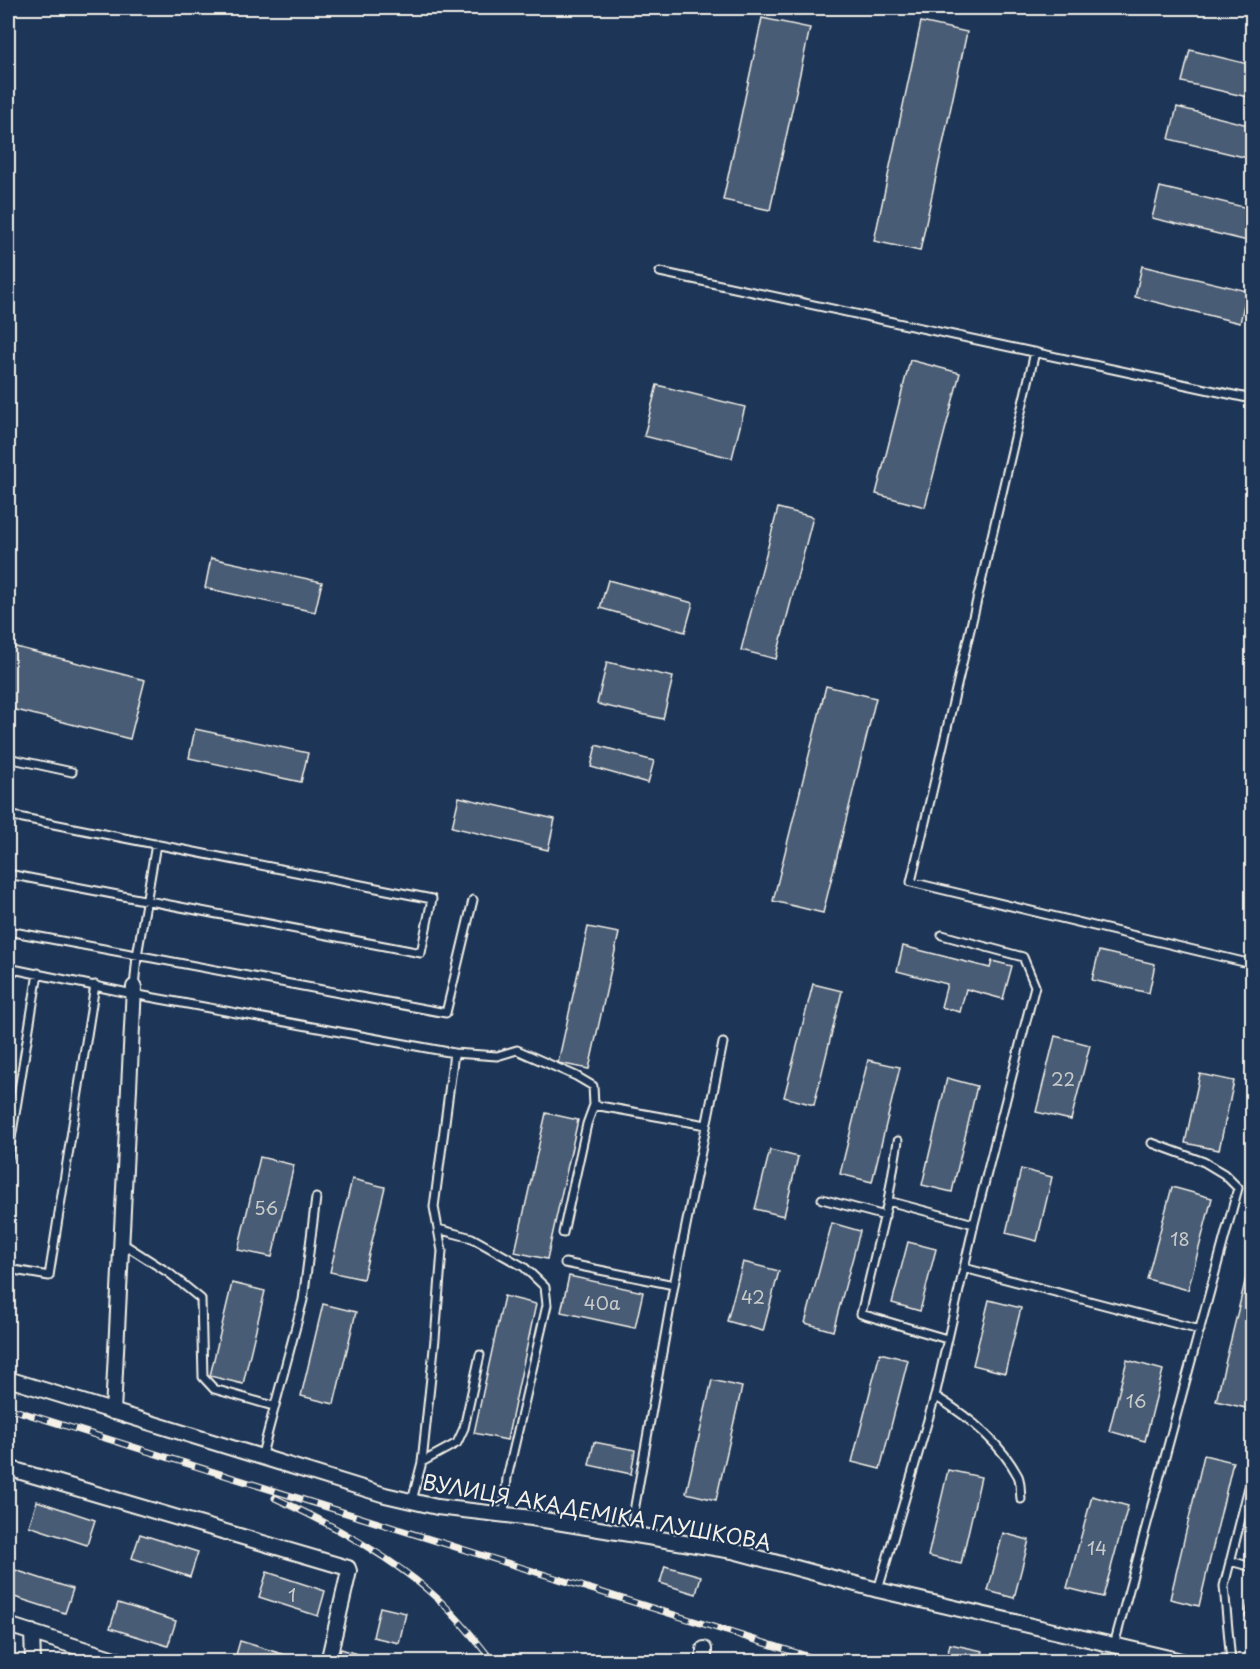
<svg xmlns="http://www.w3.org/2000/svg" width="1260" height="1669" font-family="'Playpen Sans',sans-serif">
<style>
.building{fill:#485b74;stroke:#f4f1e8;stroke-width:1.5}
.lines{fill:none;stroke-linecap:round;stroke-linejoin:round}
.service-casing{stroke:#f4f1e8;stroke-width:11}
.minor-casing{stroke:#f4f1e8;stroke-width:18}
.service{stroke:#1d3557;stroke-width:7}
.minor{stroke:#1d3557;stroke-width:14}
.rail-casing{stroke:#f4f1e8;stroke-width:7}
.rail{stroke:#1d3557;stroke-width:4.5;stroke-dasharray:14;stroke-linecap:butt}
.labels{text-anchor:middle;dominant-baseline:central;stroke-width:4.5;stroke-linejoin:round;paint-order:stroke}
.number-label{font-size:18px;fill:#c9cccb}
.street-label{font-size:21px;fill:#f4f1e8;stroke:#1d3557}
</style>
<rect width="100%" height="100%" fill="#1d3557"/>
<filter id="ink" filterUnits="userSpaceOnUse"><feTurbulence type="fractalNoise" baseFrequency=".0167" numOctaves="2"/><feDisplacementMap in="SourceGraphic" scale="12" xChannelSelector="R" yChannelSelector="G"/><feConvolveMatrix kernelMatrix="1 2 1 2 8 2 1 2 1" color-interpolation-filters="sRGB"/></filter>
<g filter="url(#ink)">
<path class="building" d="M 762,18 L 810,28 L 770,210 L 723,200 Z
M 921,22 L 967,32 L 920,251 L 874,241 Z
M 1190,50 L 1252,65 L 1252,98 L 1182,82 Z
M 1177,107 L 1252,126 L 1252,159 L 1169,139 Z
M 1160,187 L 1252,209 L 1252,242 L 1152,218 Z
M 1142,266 L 1247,291 L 1240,323 L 1135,297 Z
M 910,360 L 960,373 L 925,507 L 876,494 Z
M 657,385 L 745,407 L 732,458 L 644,436 Z
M 778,508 L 813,517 L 776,659 L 741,650 Z
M 211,558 L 322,582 L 315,612 L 205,588 Z
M 608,580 L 693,603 L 685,632 L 600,608 Z
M 8,645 L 145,680 L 130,739 L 8,708 Z
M 607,662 L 673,677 L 663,719 L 597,704 Z
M 826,686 L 876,698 L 823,913 L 773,901 Z
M 195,729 L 308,753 L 301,782 L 189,758 Z
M 596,745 L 654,761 L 648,783 L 591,767 Z
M 459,797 L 555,819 L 548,850 L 452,827 Z
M 588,927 L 619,933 L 589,1069 L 558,1063 Z
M 903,946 L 990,968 L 992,961 L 1012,966 L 1003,999 L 966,989 L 960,1012 L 941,1007 L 947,984 L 897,971 Z
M 1099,951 L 1155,964 L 1149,993 L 1092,980 Z
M 813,984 L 842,991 L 814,1105 L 784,1097 Z
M 1055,1036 L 1090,1045 L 1071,1120 L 1036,1112 Z
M 868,1060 L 900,1067 L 872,1182 L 840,1174 Z
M 1200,1074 L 1234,1081 L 1219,1150 L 1185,1143 Z
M 947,1078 L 977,1086 L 952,1192 L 922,1185 Z
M 546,1113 L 578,1120 L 547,1259 L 515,1252 Z
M 770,1150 L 798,1157 L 784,1216 L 755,1209 Z
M 260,1157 L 294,1165 L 272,1257 L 238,1250 Z
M 1021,1169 L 1052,1177 L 1037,1241 L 1006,1233 Z
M 352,1179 L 385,1187 L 363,1279 L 330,1272 Z
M 1172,1187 L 1212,1198 L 1188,1290 L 1147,1279 Z
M 832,1223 L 860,1231 L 833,1331 L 805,1323 Z
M 908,1242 L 936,1249 L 920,1311 L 892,1303 Z
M 1252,1253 L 1252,1401 L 1250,1409 L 1216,1401 Z
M 743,1262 L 779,1271 L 763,1331 L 727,1321 Z
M 569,1276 L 643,1292 L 635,1328 L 561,1312 Z
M 232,1283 L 265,1291 L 243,1384 L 210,1376 Z
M 504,1296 L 536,1304 L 507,1440 L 474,1433 Z
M 989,1300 L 1021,1308 L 1005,1373 L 973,1365 Z
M 323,1304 L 356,1312 L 334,1404 L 301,1396 Z
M 880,1353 L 908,1360 L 880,1469 L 852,1462 Z
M 1127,1360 L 1163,1370 L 1145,1441 L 1109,1431 Z
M 712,1380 L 742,1387 L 716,1500 L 686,1493 Z
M 594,1442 L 635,1450 L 631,1474 L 589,1465 Z
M 1204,1455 L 1233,1462 L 1199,1606 L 1170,1599 Z
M 948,1470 L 981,1477 L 961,1564 L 928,1556 Z
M 1092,1496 L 1128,1506 L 1103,1597 L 1067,1588 Z
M 37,1501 L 95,1520 L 87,1545 L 29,1526 Z
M 1003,1533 L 1029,1540 L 1014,1598 L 988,1591 Z
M 140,1534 L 198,1552 L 190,1577 L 132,1558 Z
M 665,1566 L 701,1576 L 696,1594 L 660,1583 Z
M 15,1570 L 73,1589 L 65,1613 L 8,1595 Z
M 267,1572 L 325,1591 L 318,1616 L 259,1597 Z
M 1252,1589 L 1252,1618 L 1245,1616 Z
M 118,1603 L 176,1621 L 168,1646 L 110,1628 Z
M 380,1607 L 406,1613 L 399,1643 L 373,1637 Z
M 240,1641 L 305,1661 L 304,1662 L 234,1662 Z
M 950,1644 L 983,1651 L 980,1662 L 946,1662 Z
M 341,1649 L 364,1656 L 362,1662 L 337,1662 Z
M 625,1654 L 651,1657 L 650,1662 L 624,1662 Z"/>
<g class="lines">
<defs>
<path id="service" d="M 660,272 L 1252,399
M 1035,352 L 911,882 L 1252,964
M 8,758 L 72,772
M 8,815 L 432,899 L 421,953 L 8,874
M 8,931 L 446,1013 L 473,900
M 8,968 L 133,994 L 454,1053 L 497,1056 L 517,1050 L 576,1076 L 593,1086 L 594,1105
M 134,987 L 137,956 L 156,844
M 898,1141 L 888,1201 L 861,1314 L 947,1339
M 8,1157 L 38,973
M 822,1199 L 885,1216
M 888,1201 L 974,1224
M 438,1229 L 472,1238 L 524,1267 L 545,1287 L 547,1305 L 507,1478 L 504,1515
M 563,1233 L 587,1124 L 594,1105 L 706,1125
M 122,1243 L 169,1273 L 201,1299 L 203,1377 L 214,1389 L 273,1406
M 565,1263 L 674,1285
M 964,1268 L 1200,1330
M 8,1269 L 49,1276 L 95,985
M 935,1396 C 966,1415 1000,1442 1018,1476 C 1021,1482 1020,1492 1021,1499
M 261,1458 L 303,1300 L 316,1198
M 422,1462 L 457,1443 L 464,1428 L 480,1355
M 412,1501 L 422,1462 L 435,1339 L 442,1251 L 434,1207 L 454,1053
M 630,1534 L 674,1285 L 723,1043
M 1230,1561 L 1252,1567
M 878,1590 L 935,1396 L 974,1224 L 1035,986 L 1023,957 L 942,935
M 1114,1645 L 1238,1188 L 1224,1174 L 1204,1162 L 1152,1143
M 1231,1662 L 1224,1586 L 1252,1475"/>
<path id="minor" d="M 8,1379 L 385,1495 L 437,1507 L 532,1518 L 733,1551 L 878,1590 L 1186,1662
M 113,1412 L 134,987
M 8,1468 L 348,1568 L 349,1571 L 328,1662
M 8,1625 L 124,1662
M 32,1632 L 33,1662
M 704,1662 L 704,1649"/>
</defs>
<use href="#service" class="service-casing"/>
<use href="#minor" class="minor-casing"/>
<use href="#service" class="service"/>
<use href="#minor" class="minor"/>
<defs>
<path id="rail" d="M 8,1408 L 826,1662
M 275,1498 C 331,1524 393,1557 439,1600 C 459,1619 476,1640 493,1662"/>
</defs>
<use href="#rail" class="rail-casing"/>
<use href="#rail" class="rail"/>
</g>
</g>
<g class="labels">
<g class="number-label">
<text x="1063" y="1078">22</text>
<text x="266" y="1207">56</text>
<text x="1180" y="1238">18</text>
<text x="753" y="1296">42</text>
<text x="602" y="1302">40а</text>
<text x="1136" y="1400">16</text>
<text x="1097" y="1547">14</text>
<text x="292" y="1594">1</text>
</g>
<g class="street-label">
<text transform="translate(597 1511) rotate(10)">ВУЛИЦЯ АКАДЕМІКА ГЛУШКОВА</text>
</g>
</g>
<rect width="1260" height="1669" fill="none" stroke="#1d3557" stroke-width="30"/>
<rect x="15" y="15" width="1230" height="1639" fill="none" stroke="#f4f1e8" stroke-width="2" filter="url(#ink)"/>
</svg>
